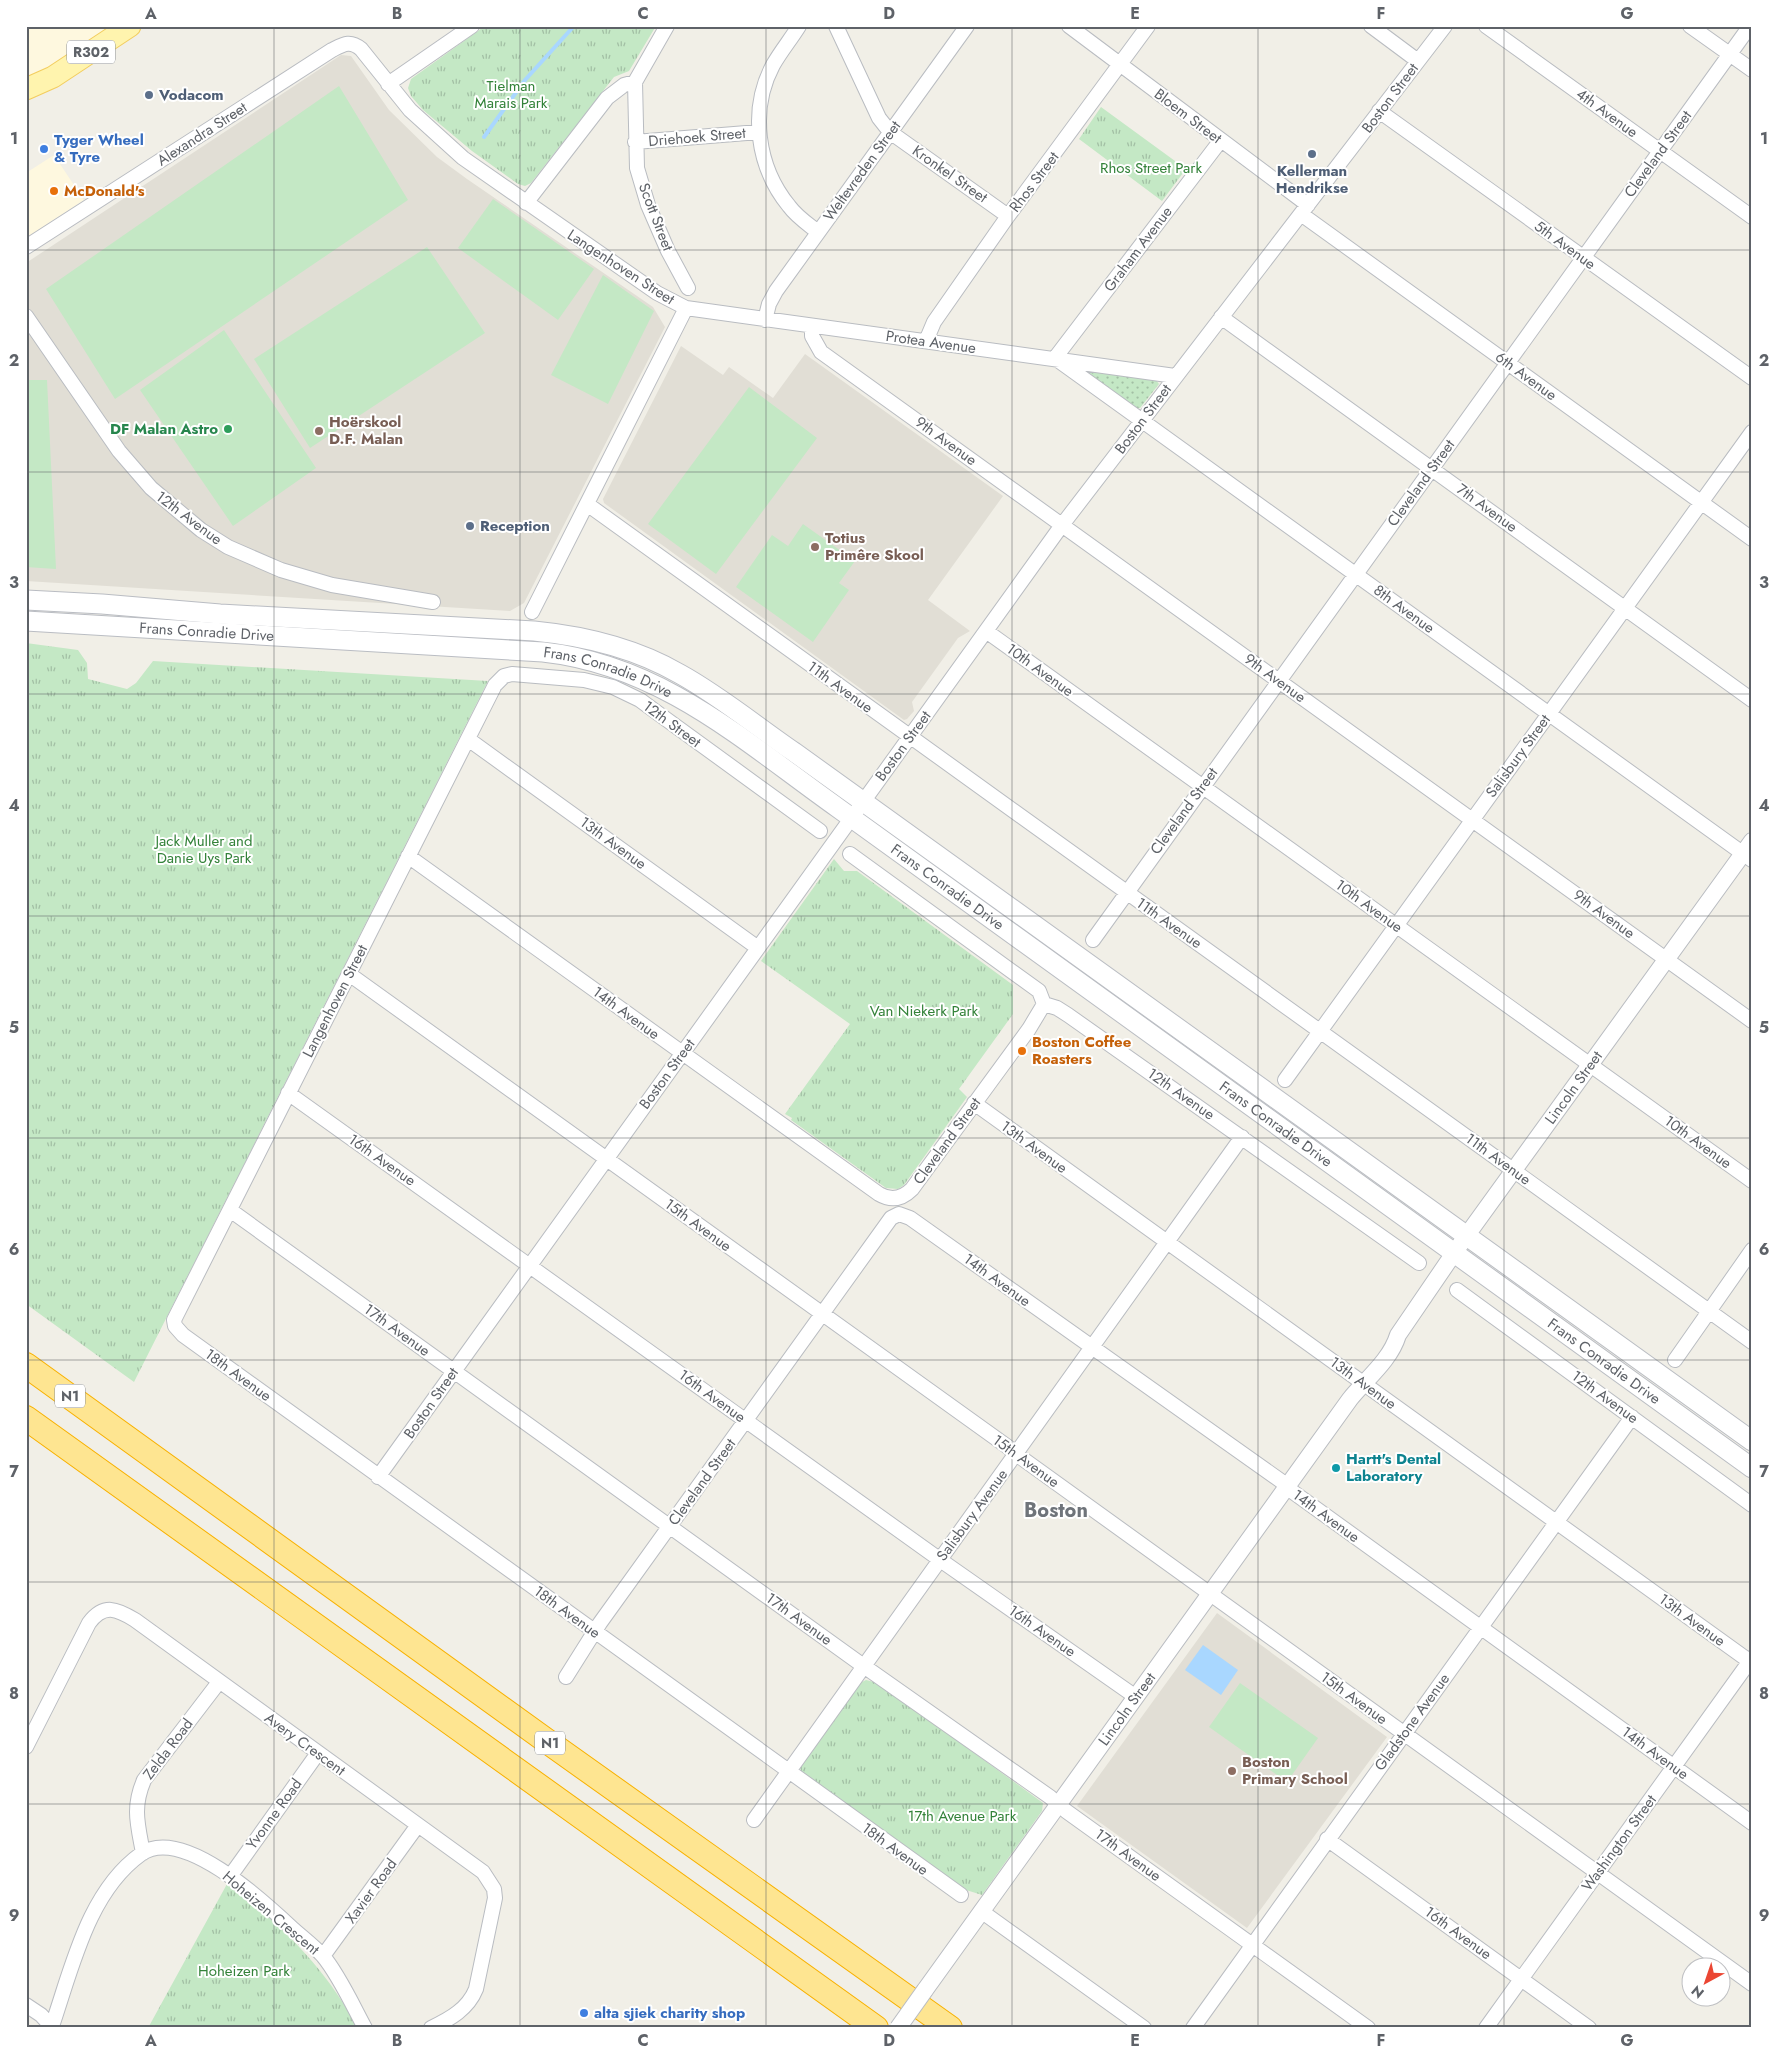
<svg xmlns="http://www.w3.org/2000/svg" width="1778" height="2054" font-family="Jost,sans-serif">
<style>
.commercial{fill:#fef8df}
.education{fill:#e1ded5}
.grass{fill:url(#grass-dots)}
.park{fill:url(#park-tufts)}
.garden{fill:#c4e8c5}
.water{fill:#a9d7ff}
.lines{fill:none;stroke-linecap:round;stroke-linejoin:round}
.stream{stroke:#a9d7ff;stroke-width:4}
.minor-casing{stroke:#b9bcc1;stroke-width:16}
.tertiary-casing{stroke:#b9bcc1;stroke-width:18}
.secondary-casing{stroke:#babdc3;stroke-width:21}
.primary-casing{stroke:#f3cd5e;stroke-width:23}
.motorway-casing{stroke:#f8b100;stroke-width:26}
.minor{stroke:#fff;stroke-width:14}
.tertiary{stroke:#fff;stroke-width:16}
.secondary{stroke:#fff;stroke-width:19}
.primary{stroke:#fff4ae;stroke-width:21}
.motorway{stroke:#fee591;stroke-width:24}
.tertiary-bridge-casing{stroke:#b9bcc1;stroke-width:18;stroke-linecap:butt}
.tertiary-bridge{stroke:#fff;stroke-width:16}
.grid{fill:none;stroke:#5e6268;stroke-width:1;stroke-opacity:0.55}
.service-dot{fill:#5c6f8a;stroke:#fff;stroke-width:2}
.shop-dot{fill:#3f7fe0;stroke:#fff;stroke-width:2}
.food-dot{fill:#e8710a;stroke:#fff;stroke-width:2}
.leisure-dot{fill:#2e9e5b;stroke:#fff;stroke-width:2}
.education-dot{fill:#8d6e63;stroke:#fff;stroke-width:2}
.culture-dot{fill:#0f9aa8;stroke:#fff;stroke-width:2}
.labels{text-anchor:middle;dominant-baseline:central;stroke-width:4;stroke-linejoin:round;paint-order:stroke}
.shield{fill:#fff;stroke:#8e9195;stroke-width:1}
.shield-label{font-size:14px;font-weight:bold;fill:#5e6268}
.park-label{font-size:15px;fill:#338239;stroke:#fff}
.service-label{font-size:15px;font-weight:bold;fill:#4e5e75;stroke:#fff;text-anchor:start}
.street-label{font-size:15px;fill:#5e6268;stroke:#fff}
.shop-label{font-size:15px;font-weight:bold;fill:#366cbe;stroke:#fff;text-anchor:start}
.food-label{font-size:15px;font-weight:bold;fill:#c56008;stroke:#fff;text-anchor:start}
.education-label{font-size:15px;font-weight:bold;fill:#785e54;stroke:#fff;text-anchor:start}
.leisure-label{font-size:15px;font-weight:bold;fill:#27864d;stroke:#fff;text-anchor:end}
.culture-label{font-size:15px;font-weight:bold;fill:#0d838f;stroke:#fff;text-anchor:start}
.district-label{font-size:20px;font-weight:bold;fill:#6f747a;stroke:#fff}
.neatline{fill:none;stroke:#5e6268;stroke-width:2}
.grid-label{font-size:16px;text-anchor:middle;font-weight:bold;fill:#5e6268}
</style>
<defs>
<pattern id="grass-dots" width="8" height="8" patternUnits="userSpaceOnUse" patternTransform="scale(1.25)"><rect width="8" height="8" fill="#c4e8c5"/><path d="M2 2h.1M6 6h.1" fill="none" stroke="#a2bfa4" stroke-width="1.8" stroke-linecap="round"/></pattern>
<pattern id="park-tufts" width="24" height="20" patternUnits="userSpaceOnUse" patternTransform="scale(1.25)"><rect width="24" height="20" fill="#c4e8c5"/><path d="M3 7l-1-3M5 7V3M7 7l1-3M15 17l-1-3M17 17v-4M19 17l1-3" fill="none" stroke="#a2bfa4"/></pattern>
</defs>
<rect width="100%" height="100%" fill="#f1efe7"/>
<path class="commercial" d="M 26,26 L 128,26 L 26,88 Z
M 54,155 L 84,200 L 26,238 L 26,173 Z"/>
<path class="education" d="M 341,55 L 351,56 L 389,110 L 437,157 L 467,179 L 653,307 L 665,327 L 524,603 L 510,611 L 26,581 L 26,263 Z
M 681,346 L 723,375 L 729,367 L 773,398 L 805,354 L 1003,496 L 928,600 L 970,631 L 958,638 L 912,702 L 914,711 L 907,719 L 904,720 L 604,503 L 603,499 Z
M 1217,1613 L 1387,1737 L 1247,1928 L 1077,1806 Z"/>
<path class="grass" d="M 1089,370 L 1156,380 L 1159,384 L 1140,408 L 1135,408 L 1088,373 Z"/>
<path class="park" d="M 485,26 L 656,26 L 629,71 L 614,77 L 531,183 L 525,186 L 518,184 L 472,151 L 423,110 L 411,96 L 408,88 L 411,79 Z
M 1101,107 L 1186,169 L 1162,201 L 1079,139 Z
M 26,643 L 78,650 L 87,663 L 88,679 L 127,689 L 136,683 L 153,661 L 488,681 L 134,1382 L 26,1304 Z
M 834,859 L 844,871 L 857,871 L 1013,985 L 1013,1014 L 959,1089 L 967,1097 L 904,1185 L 898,1189 L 886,1188 L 791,1120 L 792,1118 L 785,1114 L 850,1024 L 761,961 Z
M 866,1680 L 878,1683 L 1043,1803 L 1042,1811 L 982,1895 L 963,1889 L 801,1772 L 800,1767 L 860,1683 Z
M 227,1884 C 280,1922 327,1970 358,2028 L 148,2028 Z"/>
<path class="garden" d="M 339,86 L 408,200 L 115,399 L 46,289 Z
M 493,199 L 594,269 L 558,320 L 458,248 Z
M 427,247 L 485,333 L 310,448 L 254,359 Z
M 603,275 L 654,311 L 608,404 L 551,375 Z
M 224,330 L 316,468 L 233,526 L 140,390 Z
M 26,380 L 47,380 L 56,569 L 26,567 Z
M 749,387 L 817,438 L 716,574 L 648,524 Z
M 803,524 L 855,561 L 839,583 L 849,590 L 813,642 L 736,587 L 772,535 L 788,546 Z
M 1240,1683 L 1318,1738 L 1287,1782 L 1209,1727 Z"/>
<path class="water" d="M 1203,1645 L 1238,1670 L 1221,1695 L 1185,1670 Z"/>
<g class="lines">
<path class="stream" d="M 484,137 L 525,80 L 574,26"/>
<defs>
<path id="minor" d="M 667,26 L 635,82 L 637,168 L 648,205 L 668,251 L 688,288
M 799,26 C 791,39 781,51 773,65 C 749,110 757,167 789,206 C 797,217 808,224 818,232
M 836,26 L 879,118 L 890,132 L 1008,216
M 1069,26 L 1308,205
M 1371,26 L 1418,61
M 1486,26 L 1752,217
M 1690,26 L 1752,70
M 388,84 L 472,26
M 1379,111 L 1752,378
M 1221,140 L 1055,358 L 1752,860
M 635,142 L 759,132
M 526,203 L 607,98 L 624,85 L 635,82
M 1301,214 L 1752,539
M 26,247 L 332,50 C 344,44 350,40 361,49 L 410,110 L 463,158 L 657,293 L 686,308 L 1175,376
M 26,316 L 119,451 L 151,488 L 201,530 L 228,547 L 281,570 L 332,585 L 433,602
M 1221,317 L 1752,700
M 765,320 L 769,304 L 776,291 L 967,26
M 812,326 L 812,336 L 821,352 L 1752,1021
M 926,341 L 934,322 L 1008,216 L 1148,26
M 587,504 L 1752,1342
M 532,612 L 686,308
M 986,631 L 1752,1181
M 468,739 L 758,948
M 820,831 L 659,714 L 640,700 L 613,687 L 584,680 L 512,674 L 504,676 L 495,685 L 174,1320 L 175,1326 L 183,1335 L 961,1895
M 850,854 L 1039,991 L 1044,1004
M 408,856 L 879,1194 C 891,1201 902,1199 912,1189 L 1029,1029 L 1044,1004
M 1093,940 L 1750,26
M 349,974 L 1008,1447 L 1016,1454 L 1752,1984
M 1044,1004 L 1057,1008 L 1068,1015 L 1419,1263
M 1285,1080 L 1752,432
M 288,1093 L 946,1564 L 1136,1697
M 974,1103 L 1752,1663
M 230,1210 L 858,1662 L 1050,1797 L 1066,1811 L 1368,2028
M 1457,1290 L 1752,1505
M 1675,1360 L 1752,1250
M 378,1477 L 1062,525 L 1445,26
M 566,1677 L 600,1623 L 891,1218 L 899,1214 L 910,1218 L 1281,1481 L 1293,1492 L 1752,1823
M 26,1747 L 89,1623 C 104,1603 117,1609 135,1620 L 483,1872 L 494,1889 L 495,1898 L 476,1989 C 468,2009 450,2019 431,2028
M 754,1820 L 1242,1137
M 1327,1839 L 1589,2028
M 143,1853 C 138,1825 132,1808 144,1780 L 219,1682
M 231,1875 L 318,1753
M 981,1911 L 1144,2028
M 323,1956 L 418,1825
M 26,2005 L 41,2015 L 53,2028
M 52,2026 C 72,1968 88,1892 141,1854 C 182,1825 263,1901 292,1928 C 302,1937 314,1946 323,1956 C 339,1975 353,2006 365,2028
M 1193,2028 L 1632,1417
M 1486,2028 L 1752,1658"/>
<g id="tertiary">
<path id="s1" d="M 925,1990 L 1350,1399 C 1366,1379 1390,1361 1398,1335 L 1454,1253 L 1752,841"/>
</g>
<g id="secondary">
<path d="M 26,600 L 102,604 L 220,614 L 534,631 C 585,636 635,648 680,674 C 720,696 756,726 794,752 L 1752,1441"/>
<path id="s2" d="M 26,621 L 543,652 C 662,665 745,742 838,808 L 1752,1468"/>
</g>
<path id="primary" d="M 26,89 L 53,77 L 130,26"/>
<path id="motorway" d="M 26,1365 L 544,1739 L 950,2028
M 26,1418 L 876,2028"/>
</defs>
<use href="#minor" class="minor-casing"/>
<use href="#tertiary" class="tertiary-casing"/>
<use href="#secondary" class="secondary-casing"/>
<use href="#primary" class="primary-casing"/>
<use href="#motorway" class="motorway-casing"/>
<use href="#minor" class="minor"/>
<use href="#tertiary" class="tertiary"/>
<use href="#secondary" class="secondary"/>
<use href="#primary" class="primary"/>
<use href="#motorway" class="motorway"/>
<defs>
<path id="tertiary-bridge" d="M 898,2028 L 925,1990"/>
</defs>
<use href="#tertiary-bridge" class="tertiary-bridge-casing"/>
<use href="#tertiary-bridge" class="tertiary-bridge"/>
</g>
<path class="grid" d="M 274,26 L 274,2028M 520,26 L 520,2028M 766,26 L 766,2028M 1012,26 L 1012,2028M 1258,26 L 1258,2028M 1504,26 L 1504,2028M 26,250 L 1752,250M 26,472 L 1752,472M 26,694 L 1752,694M 26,916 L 1752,916M 26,1138 L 1752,1138M 26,1360 L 1752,1360M 26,1582 L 1752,1582M 26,1804 L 1752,1804"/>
<g class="service-dot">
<circle cx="149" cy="95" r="5"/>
<circle cx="1312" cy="154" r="5"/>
<circle cx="470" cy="526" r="5"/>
</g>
<g class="shop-dot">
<circle cx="44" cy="149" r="5"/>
<circle cx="584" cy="2013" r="5"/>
</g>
<g class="food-dot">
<circle cx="54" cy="191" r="5"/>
<circle cx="1022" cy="1051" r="5"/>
</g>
<circle class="leisure-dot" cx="228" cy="429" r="5"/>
<g class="education-dot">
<circle cx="319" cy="431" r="5"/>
<circle cx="815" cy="547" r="5"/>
<circle cx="1232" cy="1771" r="5"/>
</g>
<circle class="culture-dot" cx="1336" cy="1468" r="5"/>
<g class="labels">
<g class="shield">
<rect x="67" y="40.5" width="48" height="23" rx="4"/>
<rect x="55" y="1384.5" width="30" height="23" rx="4"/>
<rect x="535" y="1731.5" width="30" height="23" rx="4"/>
</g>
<g class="shield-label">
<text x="91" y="52">R302</text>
<text x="70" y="1396">N1</text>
<text x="550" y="1743">N1</text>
</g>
<g class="park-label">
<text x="511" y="86">Tielman<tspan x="511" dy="17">Marais Park</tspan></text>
<text x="1151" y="168">Rhos Street Park</text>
<text x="204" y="841">Jack Muller and<tspan x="204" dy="17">Danie Uys Park</tspan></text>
<text x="924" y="1011">Van Niekerk Park</text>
<text x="962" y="1816">17th Avenue Park</text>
<text x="244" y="1971">Hoheizen Park</text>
</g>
<g class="service-label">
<text x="159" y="95">Vodacom</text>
<text x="1312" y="171" text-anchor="middle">Kellerman<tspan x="1312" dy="17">Hendrikse</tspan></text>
<text x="480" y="526">Reception</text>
</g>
<g class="street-label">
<text transform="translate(1390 98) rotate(-53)">Boston Street</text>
<text transform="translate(1607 113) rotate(36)">4th Avenue</text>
<text transform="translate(1188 116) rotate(37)">Bloem Street</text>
<text transform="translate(202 134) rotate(-33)">Alexandra Street</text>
<text transform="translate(697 137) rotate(-5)">Driehoek Street</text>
<text transform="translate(1658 154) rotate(-54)">Cleveland Street</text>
<text transform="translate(862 171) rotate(-54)">Weltevreden Street</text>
<text transform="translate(950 174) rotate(35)">Kronkel Street</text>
<text transform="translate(1034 182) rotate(-53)">Rhos Street</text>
<text transform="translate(656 217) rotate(69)">Scott Street</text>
<text transform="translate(1565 245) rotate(36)">5th Avenue</text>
<text transform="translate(1138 249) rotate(-53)">Graham Avenue</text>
<text transform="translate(621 267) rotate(33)">Langenhoven Street</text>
<text transform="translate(931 342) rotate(8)">Protea Avenue</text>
<text transform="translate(1526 376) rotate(36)">6th Avenue</text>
<text transform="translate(1143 419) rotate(-53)">Boston Street</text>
<text transform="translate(946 441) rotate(36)">9th Avenue</text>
<text transform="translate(1421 483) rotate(-54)">Cleveland Street</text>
<text transform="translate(1487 508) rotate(36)">7th Avenue</text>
<text transform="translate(189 518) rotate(37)">12th Avenue</text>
<text transform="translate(1404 609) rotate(36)">8th Avenue</text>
<text stroke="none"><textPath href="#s2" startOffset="181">Frans Conradie Drive</textPath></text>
<text transform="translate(1040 670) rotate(36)">10th Avenue</text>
<text stroke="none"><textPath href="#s2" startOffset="586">Frans Conradie Drive</textPath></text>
<text transform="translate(1275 678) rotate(36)">9th Avenue</text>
<text transform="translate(840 687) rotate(36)">11th Avenue</text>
<text transform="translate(672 724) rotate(36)">12th Street</text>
<text transform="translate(903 746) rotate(-54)">Boston Street</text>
<text transform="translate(1518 756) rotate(-54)">Salisbury Street</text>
<text transform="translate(1184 811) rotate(-54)">Cleveland Street</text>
<text transform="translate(613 843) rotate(36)">13th Avenue</text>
<text stroke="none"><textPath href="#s2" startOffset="991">Frans Conradie Drive</textPath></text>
<text transform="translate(1369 906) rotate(36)">10th Avenue</text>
<text transform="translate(1604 914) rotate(36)">9th Avenue</text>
<text transform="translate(1169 923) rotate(35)">11th Avenue</text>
<text transform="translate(335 1001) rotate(-63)">Langenhoven Street</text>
<text transform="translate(626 1013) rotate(36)">14th Avenue</text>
<text transform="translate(667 1074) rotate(-54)">Boston Street</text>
<text stroke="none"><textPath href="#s1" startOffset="1112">Lincoln Street</textPath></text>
<text transform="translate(1181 1094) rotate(35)">12th Avenue</text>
<text stroke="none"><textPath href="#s2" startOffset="1396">Frans Conradie Drive</textPath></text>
<text transform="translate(947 1141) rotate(-54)">Cleveland Street</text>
<text transform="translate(1698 1142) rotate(36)">10th Avenue</text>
<text transform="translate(1034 1147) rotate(36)">13th Avenue</text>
<text transform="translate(1498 1159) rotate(36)">11th Avenue</text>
<text transform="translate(382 1160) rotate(35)">16th Avenue</text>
<text transform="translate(698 1225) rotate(36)">15th Avenue</text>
<text transform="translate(997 1280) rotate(36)">14th Avenue</text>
<text transform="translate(397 1330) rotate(36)">17th Avenue</text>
<text stroke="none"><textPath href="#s2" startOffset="1801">Frans Conradie Drive</textPath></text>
<text transform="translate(238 1375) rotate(36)">18th Avenue</text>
<text transform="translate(1363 1383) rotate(36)">13th Avenue</text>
<text transform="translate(712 1396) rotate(36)">16th Avenue</text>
<text transform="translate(1605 1397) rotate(36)">12th Avenue</text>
<text transform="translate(431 1403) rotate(-55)">Boston Street</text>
<text transform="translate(1026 1461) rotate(36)">15th Avenue</text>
<text transform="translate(702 1482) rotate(-54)">Cleveland Street</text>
<text transform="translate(972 1515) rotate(-54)">Salisbury Avenue</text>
<text transform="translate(1326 1516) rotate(36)">14th Avenue</text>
<text transform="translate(567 1612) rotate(36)">18th Avenue</text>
<text transform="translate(799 1619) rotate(36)">17th Avenue</text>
<text transform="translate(1692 1620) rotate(36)">13th Avenue</text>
<text transform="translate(1042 1631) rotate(35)">16th Avenue</text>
<text transform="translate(1354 1698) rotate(36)">15th Avenue</text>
<text stroke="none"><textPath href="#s1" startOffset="346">Lincoln Street</textPath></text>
<text transform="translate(1412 1722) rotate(-54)">Gladstone Avenue</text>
<text transform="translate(305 1744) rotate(36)">Avery Crescent</text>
<text transform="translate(168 1749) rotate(-53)">Zelda Road</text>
<text transform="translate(1655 1753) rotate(36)">14th Avenue</text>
<text transform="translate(274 1814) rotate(-54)">Yvonne Road</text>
<text transform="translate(1619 1843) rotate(-54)">Washington Street</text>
<text transform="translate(895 1849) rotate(36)">18th Avenue</text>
<text transform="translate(1128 1855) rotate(36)">17th Avenue</text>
<text transform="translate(371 1891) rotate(-54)">Xavier Road</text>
<text transform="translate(271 1913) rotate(40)">Hoheizen Crescent</text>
<text transform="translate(1458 1933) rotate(36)">16th Avenue</text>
</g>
<g class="shop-label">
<text x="54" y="140">Tyger Wheel<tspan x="54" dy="17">&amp; Tyre</tspan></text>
<text x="594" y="2013">alta sjiek charity shop</text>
</g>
<g class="food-label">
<text x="64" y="191">McDonald's</text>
<text x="1032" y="1042">Boston Coffee<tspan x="1032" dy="17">Roasters</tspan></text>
</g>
<g class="education-label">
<text x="329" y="422">Hoërskool<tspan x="329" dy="17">D.F. Malan</tspan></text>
<text x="825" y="538">Totius<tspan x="825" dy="17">Primêre Skool</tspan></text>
<text x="1242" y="1762">Boston<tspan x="1242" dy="17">Primary School</tspan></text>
</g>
<g class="leisure-label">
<text x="218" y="429">DF Malan Astro</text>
</g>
<g class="culture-label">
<text x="1346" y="1459">Hartt's Dental<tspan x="1346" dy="17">Laboratory</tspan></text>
</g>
<g class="district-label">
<text x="1056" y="1510">Boston</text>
</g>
</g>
<rect width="1778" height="2054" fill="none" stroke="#ffffff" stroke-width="55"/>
<g transform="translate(1706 1982) rotate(220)"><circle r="24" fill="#ffffff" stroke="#bfc0c3"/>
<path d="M0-4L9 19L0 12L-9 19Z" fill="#eb4633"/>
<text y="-8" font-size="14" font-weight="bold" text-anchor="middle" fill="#5e6268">N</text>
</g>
<rect x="28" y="28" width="1722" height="1998" class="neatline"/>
<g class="grid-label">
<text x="151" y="19">A</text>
<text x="397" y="19">B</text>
<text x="643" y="19">C</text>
<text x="889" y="19">D</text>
<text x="1135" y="19">E</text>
<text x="1381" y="19">F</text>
<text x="1627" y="19">G</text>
<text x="14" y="144">1</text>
<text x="1764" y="144">1</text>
<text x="14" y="366">2</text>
<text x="1764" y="366">2</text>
<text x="14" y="588">3</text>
<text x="1764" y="588">3</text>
<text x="14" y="811">4</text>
<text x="1764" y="811">4</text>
<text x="14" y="1033">5</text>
<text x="1764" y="1033">5</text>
<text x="14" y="1255">6</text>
<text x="1764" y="1255">6</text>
<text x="14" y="1477">7</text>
<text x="1764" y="1477">7</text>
<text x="14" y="1699">8</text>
<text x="1764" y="1699">8</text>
<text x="14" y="1921">9</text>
<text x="1764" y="1921">9</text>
<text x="151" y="2046">A</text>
<text x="397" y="2046">B</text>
<text x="643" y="2046">C</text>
<text x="889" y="2046">D</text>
<text x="1135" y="2046">E</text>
<text x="1381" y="2046">F</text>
<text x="1627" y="2046">G</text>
</g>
</svg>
